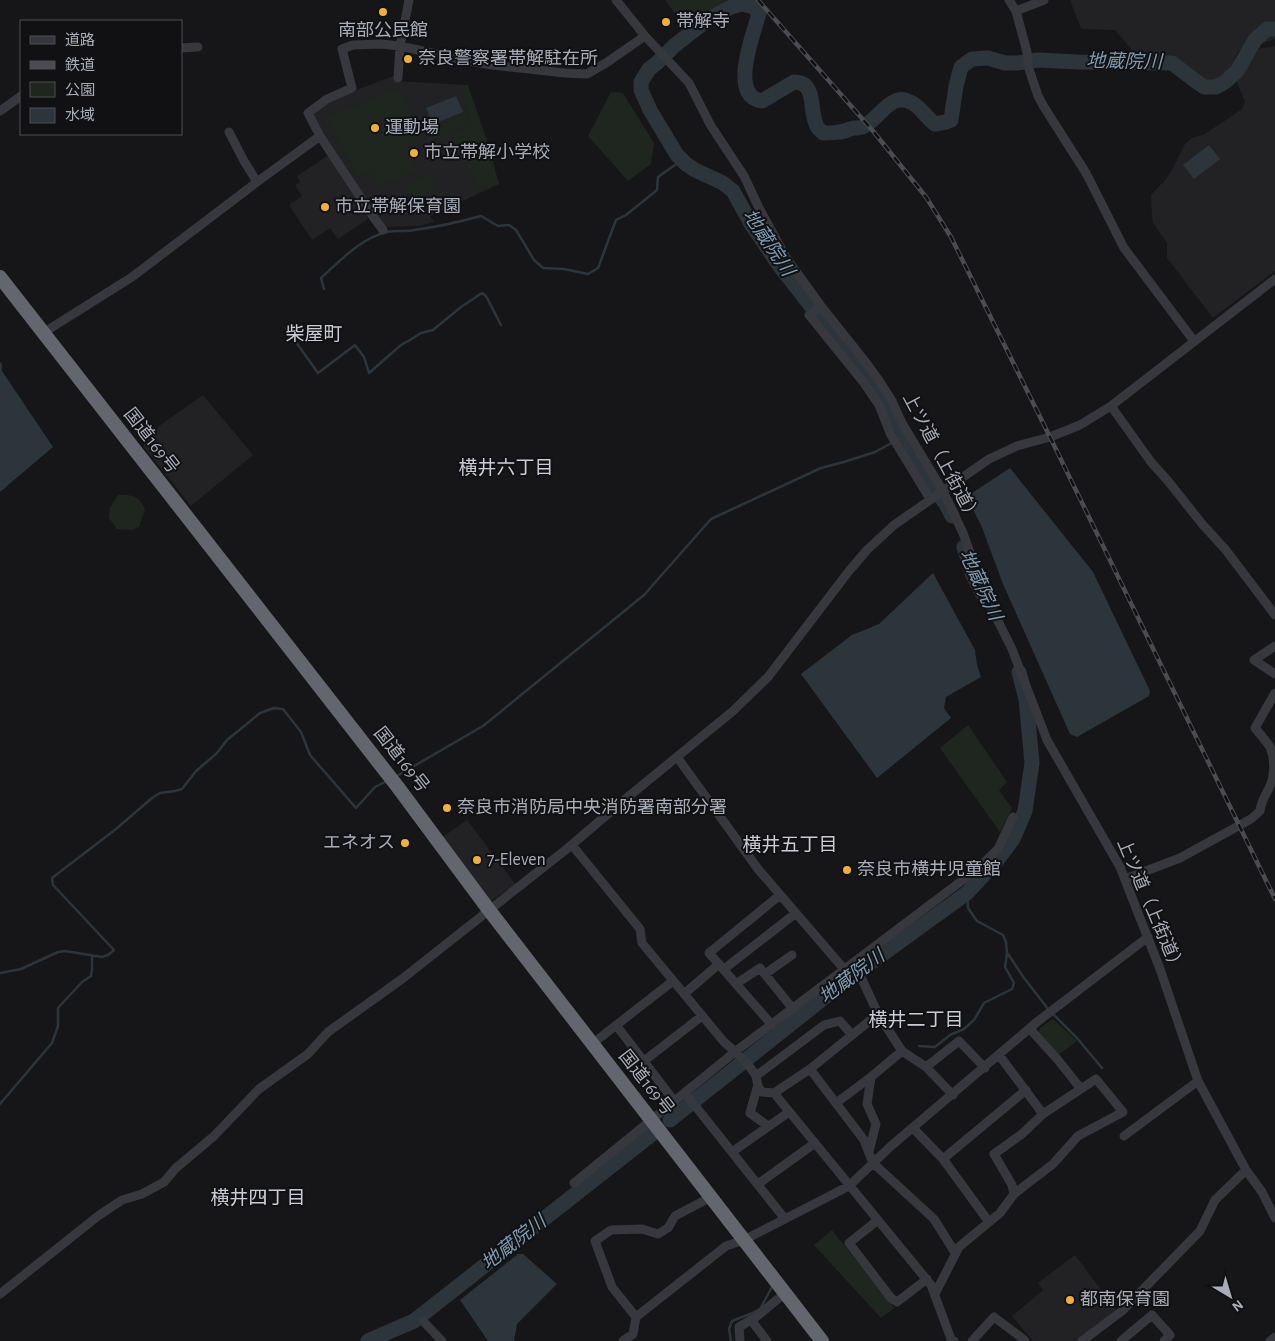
<svg xmlns="http://www.w3.org/2000/svg" width="1275" height="1341" font-family="'Alegreya Sans','Noto Sans JP',sans-serif">
<style>
.built{fill:#222225}
.green{fill:#1e261f}
.water{fill:#2c353c}
.lines{fill:none;stroke-linecap:round;stroke-linejoin:round}
.stream{stroke:#2c353c;stroke-width:2.5}
.river{stroke:#2c353c;stroke-width:15}
.minor{stroke:#37383d;stroke-width:9}
.highway{stroke:#63666e;stroke-width:14}
.rail-casing{stroke:#4a4c52;stroke-width:4.5}
.rail{stroke:#111113;stroke-width:2.5;stroke-dasharray:8;stroke-linecap:butt}
.poi-dot{fill:#f2b134;stroke:#111113;stroke-width:2}
.labels{text-anchor:middle;dominant-baseline:central;stroke-width:4;stroke-linejoin:round;paint-order:stroke}
.poi-label{font-size:18px;fill:#a8adb8;stroke:#111113;text-anchor:start}
.street-label{font-size:18px;fill:#a8adb8;stroke:#111113}
.water-label{font-size:19px;font-style:italic;fill:#7f9bb3;stroke:#111113}
.neighbourhood-label{font-size:19px;fill:#c9ccd4;stroke:#111113}
</style>
<rect width="100%" height="100%" fill="#161618"/>
<path class="built" d="M 1070,0 L 1275,0 L 1275,39 L 1238,52 L 1227,78 L 1206,85 L 1174,60 L 1137,56 L 1115,30 L 1081,29 Z
M 1275,46 L 1275,271 L 1213,318 L 1167,258 L 1167,243 L 1153,223 L 1152,216 L 1151,195 L 1165,180 L 1172,170 L 1185,144 L 1192,138 L 1205,134 L 1242,109 L 1245,102 L 1236,80 L 1244,52 Z
M 394,76 L 395,81 L 468,85 L 487,140 L 499,184 L 430,216 L 434,222 L 419,226 L 384,227 L 312,115 L 327,101 Z
M 329,155 L 368,219 L 338,239 L 330,228 L 312,240 L 289,205 L 302,196 L 295,185 L 300,182 L 297,176 Z
M 203,395 L 253,455 L 191,506 L 143,446 L 159,426 Z
M 467,820 L 515,884 L 490,902 L 441,838 Z
M 1075,1255 L 1117,1311 L 1078,1341 L 1033,1341 L 1012,1316 L 1043,1290 L 1038,1283 Z"/>
<path class="green" d="M 665,0 L 735,0 L 719,5 L 685,30 L 679,22 L 680,20 Z
M 459,85 L 468,86 L 494,166 L 498,184 L 480,192 L 451,134 L 472,125 Z
M 400,88 L 422,138 L 407,146 L 416,170 L 378,187 L 370,171 L 356,177 L 327,117 Z
M 611,92 L 623,93 L 654,143 L 651,164 L 628,181 L 588,136 Z
M 467,114 L 471,124 L 432,141 L 427,130 Z
M 431,173 L 437,188 L 411,200 L 405,187 L 413,184 L 412,181 Z
M 118,495 C 133,495 139,495 145,509 L 139,527 L 132,530 L 117,529 L 109,518 L 110,508 Z
M 968,725 L 1007,782 L 999,790 L 1012,808 L 1000,832 L 940,748 Z
M 1053,1019 L 1077,1041 L 1057,1056 L 1038,1036 L 1040,1028 Z
M 832,1230 L 894,1308 L 881,1318 L 814,1245 Z"/>
<path class="water" d="M 456,96 L 463,112 L 433,124 L 426,108 Z
M 1209,145 L 1220,159 L 1194,179 L 1183,165 Z
M 0,362 L 2,364 L 2,371 L 53,447 L 0,492 Z
M 1010,468 L 1093,572 L 1150,691 L 1149,696 L 1077,737 L 1070,734 L 1003,584 L 981,525 L 969,502 L 969,495 Z
M 933,573 L 975,650 L 977,665 L 981,677 L 946,697 L 944,708 L 951,718 L 877,778 L 801,674 L 852,635 L 879,624 Z
M 518,1254 L 523,1254 L 557,1284 L 517,1324 L 514,1341 L 488,1341 L 460,1300 Z"/>
<g class="lines">
<path class="stream" d="M 324,289 L 321,278 C 340,261 361,238 387,232 C 395,230 405,232 414,230 C 437,227 459,222 481,216 L 498,226 L 509,225 L 516,230 L 534,260 L 543,268 L 564,269 L 588,274 L 598,268 L 616,220 L 626,215 L 657,190 L 658,177 L 682,160
M 286,328 L 318,373 L 355,345 L 364,357 L 369,373 L 401,345 L 410,340 L 421,333 L 433,330 L 461,307 L 482,293 L 486,296 L 501,325
M 395,777 L 483,726 L 644,595 L 711,519 L 821,468 L 844,462 L 875,452 L 890,444 L 903,434
M 1008,954 L 1024,978 L 1049,1010
M 0,973 L 21,969 L 58,952 L 65,951 L 102,957 L 108,955 L 114,950 L 53,885 L 52,878 L 116,829 L 152,798 L 160,793 L 175,791 L 182,789 L 196,771 L 217,753 L 227,740 L 260,713 L 274,708 L 283,709 L 301,732 L 310,755 L 356,808 L 375,787 L 387,781
M 1053,1014 L 1077,1038 L 1102,1068
M 919,1046 L 935,1047 L 950,1035 L 964,1029 L 974,1020 L 984,1003 L 1012,989 L 1014,983 L 1005,967 L 1007,953 L 1006,942 L 1003,935 L 977,921 L 968,908 L 967,893
M 0,1104 L 52,1043 L 58,1026 L 58,1008 L 82,982 L 91,976 L 92,970 L 92,956
M 731,1341 L 729,1329 L 732,1321 L 750,1314 L 760,1309 L 772,1287"/>
<path class="river" d="M 952,516 L 946,504 L 933,486 L 891,410 L 869,375 L 819,316 L 779,265 L 750,222 L 733,191 L 723,183 L 695,170 L 686,164 L 677,155 L 650,110 L 641,90 L 641,82 L 649,69 L 657,63 L 674,46 L 707,20 L 731,7 L 742,4 L 754,7 L 759,13 C 754,33 728,97 762,101 L 794,82 C 817,82 809,109 816,124 C 817,128 820,130 823,133 C 829,133 834,133 839,132 C 844,132 849,129 854,128 C 857,128 860,128 862,127 C 877,122 890,93 908,101 C 920,105 925,117 935,124 L 946,122 L 951,120 L 956,86 L 961,67 L 972,59 L 988,58 L 1005,63 L 1017,63 L 1038,60 L 1078,62 L 1172,63 L 1197,82 L 1204,87 L 1216,87 L 1225,82 L 1237,71 L 1255,40 L 1267,29 L 1275,29
M 964,547 L 973,575 L 982,593
M 670,1120 L 840,985 L 967,893 L 995,863 L 1013,839 L 1025,811 L 1032,763 L 1026,699 L 1019,672
M 368,1341 L 414,1321 L 652,1134"/>
<path class="minor" d="M 616,0 L 645,36 L 689,83 L 711,126 L 744,176 L 759,208 L 787,259 L 821,306 L 864,360 L 880,382 L 892,401 L 902,423 L 943,491 L 963,533 L 986,597 L 1012,649 L 1047,740 L 1120,867 L 1160,969 L 1198,1081 L 1246,1170 L 1262,1192 L 1275,1218
M 1009,0 L 1016,11 L 1027,52 L 1029,69 L 1038,96 L 1044,107 L 1086,173 L 1124,248 L 1194,341
M 1016,11 L 1044,0
M 181,48 L 198,47
M 398,78 L 400,46 L 409,0
M 0,111 L 21,96
M 229,132 L 244,161 L 257,182
M 383,230 L 374,218 L 320,136 L 308,113 L 327,99 L 352,88 L 342,49 L 353,45 L 381,44 L 400,46 L 463,60 L 492,65 L 565,73 L 587,74 L 606,63 L 645,36
M 821,306 L 809,315 L 864,383 L 879,405 L 891,435 L 930,499
M 43,333 L 132,277 L 257,182 L 320,136
M 1111,406 L 1151,462 L 1168,481 L 1203,525 L 1225,549 L 1275,615
M 1275,646 L 1254,660 L 1275,674
M 677,757 L 758,869 L 844,969
M 572,845 L 640,929 L 642,943 L 724,1042 C 735,1051 747,1062 755,1074 C 759,1082 755,1085 762,1092 L 774,1093 L 931,1285 L 951,1339 L 954,1341
M 1125,879 L 1180,858 L 1251,819 L 1260,811 C 1261,801 1266,795 1270,786 C 1275,774 1275,759 1270,747 C 1266,741 1260,734 1255,728 L 1275,693
M 854,962 L 878,1014 L 902,1051 L 926,1067 L 953,1095
M 724,969 L 796,913
M 765,974 L 792,955
M 736,984 L 760,968 L 793,1009
M 684,994 L 719,964
M 616,1025 L 675,1102
M 772,1025 L 709,953 L 780,895
M 1030,1029 L 1058,1060 L 1081,1089
M 592,1044 L 673,981
M 644,1061 L 702,1016
M 926,1067 L 959,1041 L 985,1068
M 810,1069 L 864,1140 L 873,1163 L 934,1219 L 954,1251 L 1000,1213 L 1014,1194 L 1012,1185 L 994,1154 L 1022,1134 L 1043,1114 L 999,1055
M 756,1076 L 824,1025 L 840,1021 L 852,1035
M 757,1088 L 750,1113 L 768,1126
M 685,1093 L 785,1219
M 774,1093 L 810,1069 L 878,1014
M 836,1103 L 871,1077
M 913,1128 L 943,1159 L 989,1222
M 1124,1136 L 1198,1081
M 869,1151 L 876,1124 L 867,1104 L 871,1077 L 902,1051
M 732,1152 L 789,1112
M 943,1159 L 1026,1090
M 574,1183 L 736,1051 L 976,870 L 998,849 L 1013,817
M 758,1184 L 815,1143
M 1014,1194 L 1053,1164 L 1078,1136 L 1123,1112 L 1096,1079 L 1043,1114
M 878,1220 L 849,1243 L 891,1298 L 897,1302 L 927,1279
M 0,1294 L 98,1216 L 122,1200 L 142,1194 L 164,1182 L 176,1168 L 214,1136 L 259,1089 L 308,1054 L 328,1032 L 402,979 L 568,848 L 623,801 L 733,711 L 768,677 L 849,571 L 867,550 L 894,525 L 989,459 L 1017,446 L 1050,437 L 1080,425 L 1111,406 L 1275,279
M 935,1294 L 959,1247
M 636,1317 L 612,1287 L 595,1241 L 611,1230 L 642,1229 L 658,1234 L 668,1228 L 675,1216 L 711,1197
M 751,1320 L 767,1341
M 423,1321 L 442,1341
M 623,1341 L 633,1334 L 636,1317 L 726,1246 L 744,1240 L 849,1186 L 891,1146 L 1037,1022 L 1148,937
M 740,1341 L 739,1327 L 756,1317 L 785,1293
M 972,1341 L 994,1317 L 1022,1338 L 1025,1341
M 1082,1341 L 1122,1311 L 1200,1231 L 1215,1200 L 1246,1170
M 1121,1341 L 1152,1315 L 1170,1335 L 1164,1341
M 1270,1341 L 1275,1337"/>
<path class="highway" d="M 0,277 L 397,786 L 489,910 L 822,1341"/>
<defs>
<path id="rail" d="M 758,0 L 873,131 L 926,197 L 951,237 L 1050,437 L 1275,899"/>
</defs>
<use href="#rail" class="rail-casing"/>
<use href="#rail" class="rail"/>
</g>
<g class="poi-dot">
<circle cx="383" cy="12" r="5"/>
<circle cx="666" cy="22" r="5"/>
<circle cx="408" cy="59" r="5"/>
<circle cx="375" cy="128" r="5"/>
<circle cx="414" cy="153" r="5"/>
<circle cx="325" cy="207" r="5"/>
<circle cx="447" cy="808" r="5"/>
<circle cx="405" cy="843" r="5"/>
<circle cx="477" cy="860" r="5"/>
<circle cx="847" cy="870" r="5"/>
<circle cx="1070" cy="1300" r="5"/>
</g>
<g class="labels">
<g class="poi-label">
<text x="676" y="22">帯解寺</text>
<text x="383" y="31" text-anchor="middle">南部公民館</text>
<text x="418" y="59">奈良警察署帯解駐在所</text>
<text x="385" y="128">運動場</text>
<text x="424" y="153">市立帯解小学校</text>
<text x="335" y="207">市立帯解保育園</text>
<text x="457" y="808">奈良市消防局中央消防署南部分署</text>
<text x="395" y="843" text-anchor="end">エネオス</text>
<text x="487" y="860">7-Eleven</text>
<text x="857" y="870">奈良市横井児童館</text>
<text x="1080" y="1300">都南保育園</text>
</g>
<g class="street-label">
<text transform="translate(151 441) rotate(52)">国道169号</text>
<text transform="translate(941 458) rotate(62)">上ツ道（上街道）</text>
<text transform="translate(401 760) rotate(52)">国道169号</text>
<text transform="translate(1150 906) rotate(67)">上ツ道（上街道）</text>
<text transform="translate(646 1083) rotate(52)">国道169号</text>
</g>
<g class="water-label">
<text transform="translate(1124 62) rotate(1)">地蔵院川</text>
<text transform="translate(768 243) rotate(56)">地蔵院川</text>
<text transform="translate(980 585) rotate(65)">地蔵院川</text>
<text transform="translate(852 977) rotate(-37)">地蔵院川</text>
<text transform="translate(514 1243) rotate(-38)">地蔵院川</text>
</g>
<g class="neighbourhood-label">
<text x="314" y="334">柴屋町</text>
<text x="506" y="468">横井六丁目</text>
<text x="790" y="845">横井五丁目</text>
<text x="916" y="1020">横井二丁目</text>
<text x="258" y="1198">横井四丁目</text>
</g>
</g>
<rect x="20" y="20" width="162" height="115" fill="#111113" stroke="#4d4f55"/>
<rect x="30" y="36" width="25" height="8" fill="#37383d" stroke="#4d4f55"/>
<text x="65" y="45" font-size="15" fill="#a8adb8">道路</text>
<rect x="30" y="61" width="25" height="8" fill="#4a4c52" stroke="#4d4f55"/>
<text x="65" y="70" font-size="15" fill="#a8adb8">鉄道</text>
<rect x="30" y="82" width="25" height="15" fill="#1e261f" stroke="#4d4f55"/>
<text x="65" y="95" font-size="15" fill="#a8adb8">公園</text>
<rect x="30" y="108" width="25" height="15" fill="#2c353c" stroke="#4d4f55"/>
<text x="65" y="120" font-size="15" fill="#a8adb8">水域</text>
<g transform="translate(1230 1296) rotate(142)" stroke="#111113" stroke-width="4" paint-order="stroke">
<path d="M0-4L9 19L0 12L-9 19Z" fill="#a8adb8"/>
<text y="-8" font-size="14" font-weight="bold" text-anchor="middle" fill="#a8adb8">N</text>
</g>
</svg>
